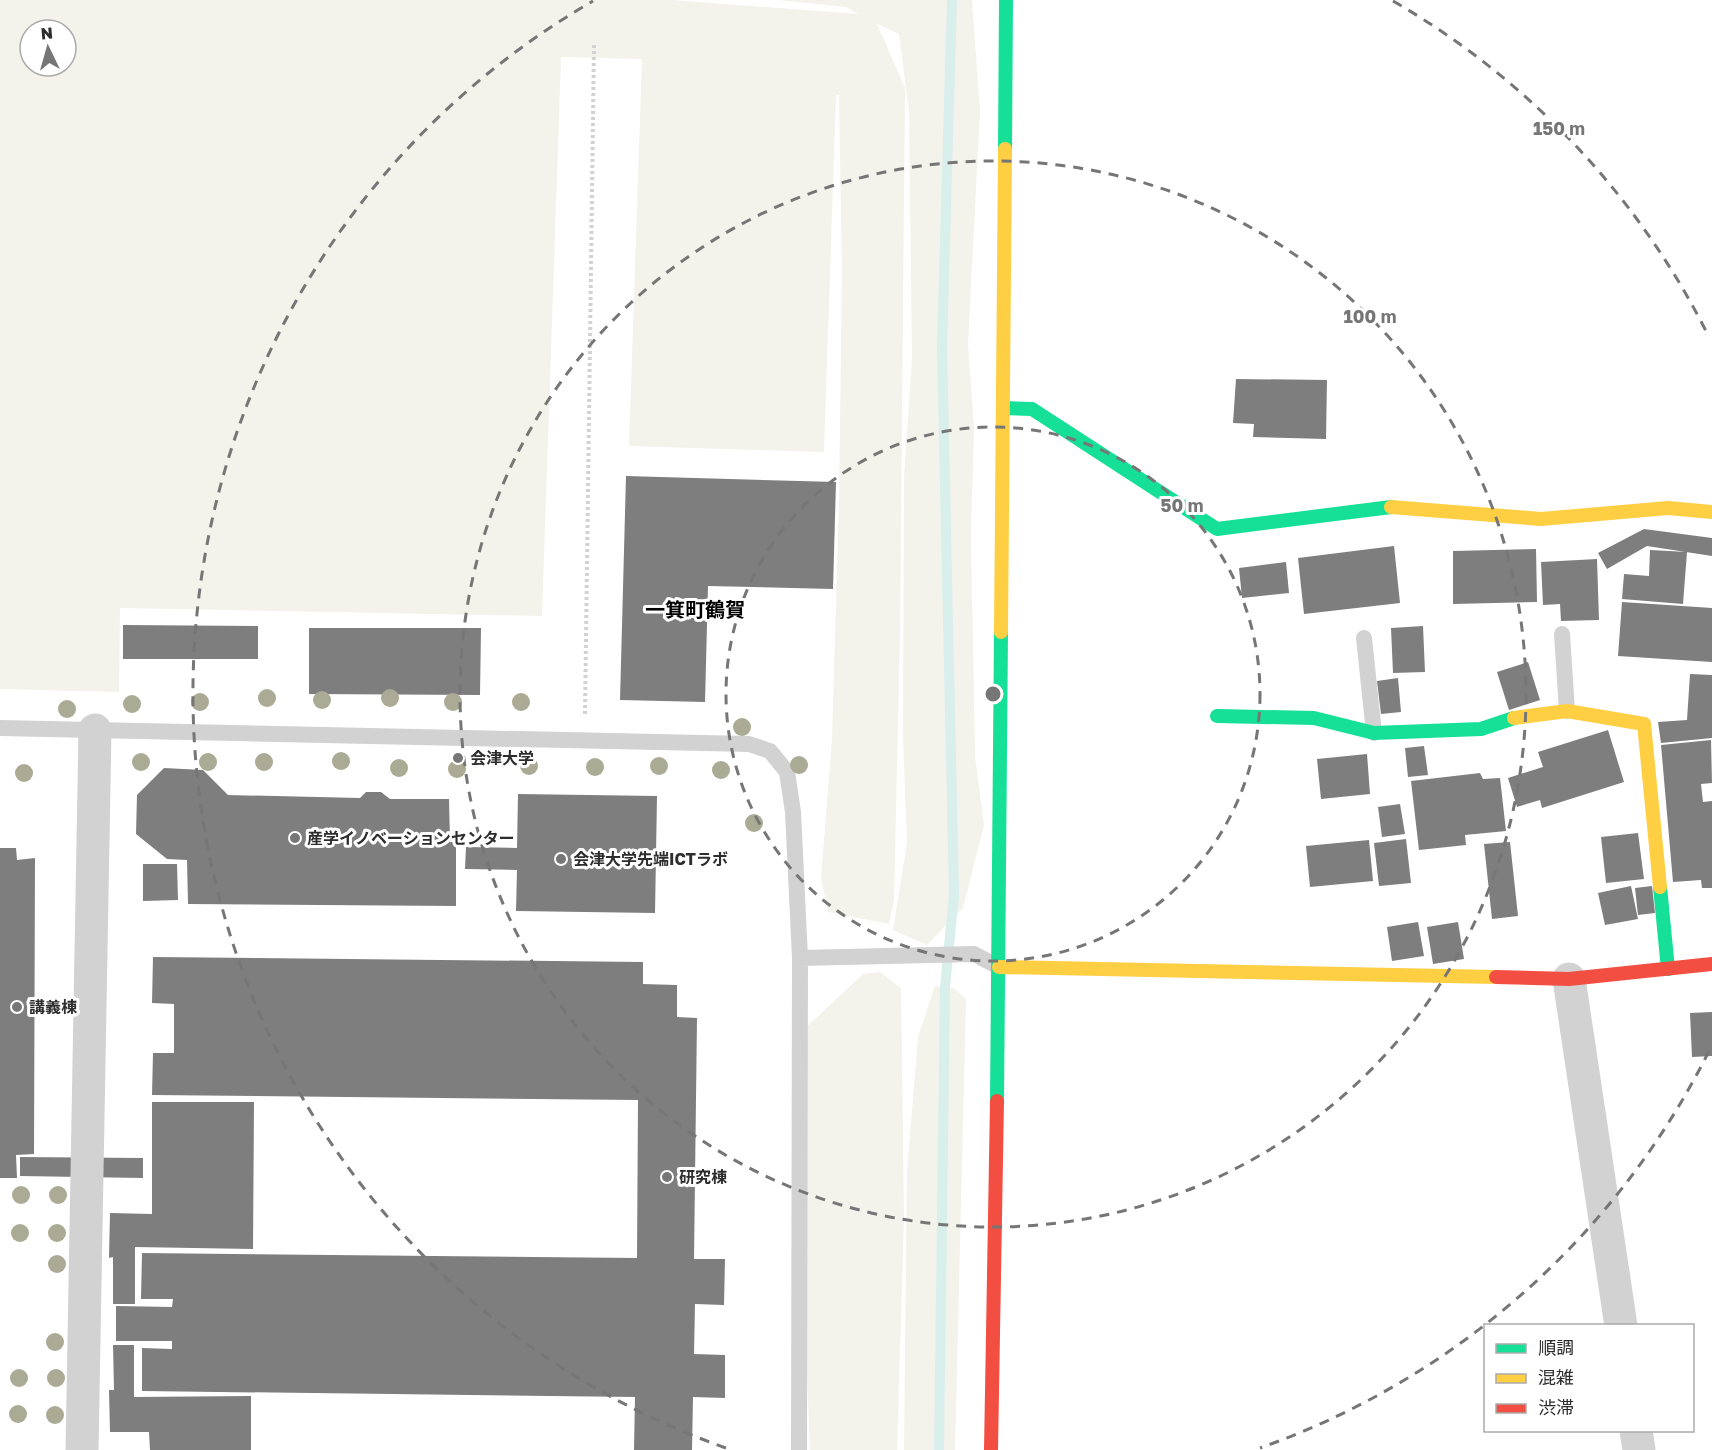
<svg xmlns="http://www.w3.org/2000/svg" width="1712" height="1450" font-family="'Golos Text','Noto Sans JP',sans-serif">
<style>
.green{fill:#f3f2eb;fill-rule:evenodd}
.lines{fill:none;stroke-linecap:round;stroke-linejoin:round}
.stream{stroke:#d9efec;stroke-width:10}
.building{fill:#7e7e7e}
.path{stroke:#d2d2d2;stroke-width:4;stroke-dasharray:3 3;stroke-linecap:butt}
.lane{stroke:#d2d2d2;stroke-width:16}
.street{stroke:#d2d2d2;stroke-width:33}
.fast{stroke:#16e098;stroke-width:14}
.slow{stroke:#ffcf43;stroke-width:14}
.jam{stroke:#f24e42;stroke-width:14}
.tree{fill:#aaaa95}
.ring{fill:none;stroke:#767676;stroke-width:3;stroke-dasharray:10 8}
.poi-dot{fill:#767676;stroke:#fff;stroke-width:2}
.labels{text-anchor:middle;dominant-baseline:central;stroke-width:6;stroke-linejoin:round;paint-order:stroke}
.poi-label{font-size:16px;font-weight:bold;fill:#2d2d2d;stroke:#fff;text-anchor:start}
.quarter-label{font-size:20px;font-weight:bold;fill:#000;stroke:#fff}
.centre{fill:#767676;stroke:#fff;stroke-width:3}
.ring-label{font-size:18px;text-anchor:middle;font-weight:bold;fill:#767676;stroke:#fff;stroke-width:6;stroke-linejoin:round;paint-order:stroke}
</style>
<rect width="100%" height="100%" fill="#fff"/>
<path class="green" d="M 0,0 L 671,0 L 858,14 L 846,7 L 778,0 L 972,0 L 980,111 L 968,345 L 974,427 L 971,536 L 975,756 L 984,825 L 963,908 L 927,945 L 893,930 L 907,843 L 903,737 L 904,478 L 912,358 L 909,112 L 899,34 L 877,24 L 905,88 L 900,634 L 894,900 L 889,924 L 828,912 L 821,878 L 832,739 L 839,501 L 842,270 L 839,95 L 836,95 L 824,452 L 629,446 L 642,59 L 561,57 L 542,616 L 120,608 L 119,692 L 0,689 ZM 30,30 L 66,30 L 66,66 L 30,66 Z
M 880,972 L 901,988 L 904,1217 L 897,1450 L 810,1450 L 799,1167 L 800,1033 L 863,974 Z
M 935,986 L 954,988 L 966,999 L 955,1450 L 904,1450 L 907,1171 L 918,1037 Z"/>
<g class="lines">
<path class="stream" d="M 939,1450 L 945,987 L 954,895 L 942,346 L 952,0"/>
</g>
<path class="building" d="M 1236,379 L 1327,380 L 1326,439 L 1253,437 L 1254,424 L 1233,423 Z
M 626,476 L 836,482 L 833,589 L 708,586 L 705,702 L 620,700 Z
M 1644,529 L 1712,538 L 1712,556 L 1647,546 L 1607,569 L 1598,553 Z
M 1394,546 L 1400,603 L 1304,614 L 1298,558 Z
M 1536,549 L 1537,602 L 1453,604 L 1453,551 Z
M 1650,550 L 1687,552 L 1683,604 L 1622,599 L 1624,574 L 1649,576 Z
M 1597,559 L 1599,620 L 1561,621 L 1560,604 L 1543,605 L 1541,562 Z
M 1286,562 L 1289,593 L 1242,598 L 1239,568 Z
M 1622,602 L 1712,608 L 1712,662 L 1618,656 Z
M 123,625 L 258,626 L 258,659 L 123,659 Z
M 1423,626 L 1425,672 L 1393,673 L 1391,628 Z
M 309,628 L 481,628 L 480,695 L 309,694 Z
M 1528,662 L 1540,700 L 1509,710 L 1497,672 Z
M 1690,674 L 1712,675 L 1712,738 L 1661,743 L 1658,722 L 1687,720 Z
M 1398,678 L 1401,712 L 1381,714 L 1377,681 Z
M 1608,730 L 1624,782 L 1542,808 L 1540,800 L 1517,807 L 1508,778 L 1543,767 L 1538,752 Z
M 1711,740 L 1712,783 L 1701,784 L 1703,802 L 1712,801 L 1712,888 L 1702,888 L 1701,880 L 1673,882 L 1661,745 Z
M 1424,746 L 1428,775 L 1408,777 L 1405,748 Z
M 1367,754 L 1370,794 L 1321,799 L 1317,759 Z
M 164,768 L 203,770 L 228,795 L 360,798 L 366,792 L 381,792 L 390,799 L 449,799 L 450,842 L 456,842 L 456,906 L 188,904 L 187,860 L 167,859 L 136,834 L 137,795 Z
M 1480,773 L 1483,779 L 1500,778 L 1506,831 L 1465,835 L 1466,845 L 1419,850 L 1411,781 Z
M 518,794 L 657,796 L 655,913 L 516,911 L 517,870 L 465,869 L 466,847 L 517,848 Z
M 1400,804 L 1405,834 L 1382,837 L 1378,807 Z
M 1638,833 L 1644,879 L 1606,883 L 1601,837 Z
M 1406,839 L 1411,883 L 1379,886 L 1374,843 Z
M 1369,840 L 1373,881 L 1310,887 L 1306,846 Z
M 1510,842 L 1518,916 L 1492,919 L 1484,844 Z
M 0,848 L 16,848 L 17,860 L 35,858 L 34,1154 L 16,1155 L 17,1178 L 0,1178 Z
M 143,864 L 177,864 L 178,900 L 143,901 Z
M 1631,886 L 1638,919 L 1605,925 L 1598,893 Z
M 1652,886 L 1655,913 L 1638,915 L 1635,888 Z
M 1418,922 L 1424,956 L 1392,961 L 1387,927 Z
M 1458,922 L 1464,959 L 1433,964 L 1427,927 Z
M 153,957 L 643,962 L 643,984 L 677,985 L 677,1017 L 697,1018 L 694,1259 L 725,1259 L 724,1305 L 695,1304 L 694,1354 L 725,1355 L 725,1398 L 693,1397 L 692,1450 L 634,1450 L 635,1397 L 142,1391 L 142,1348 L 172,1349 L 172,1341 L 116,1341 L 116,1306 L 172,1307 L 173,1299 L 141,1299 L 142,1253 L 637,1258 L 638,1100 L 152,1095 L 153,1053 L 174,1053 L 174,1004 L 152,1003 Z
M 1712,1012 L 1712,1056 L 1692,1057 L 1690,1013 Z
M 152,1102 L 254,1102 L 253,1249 L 135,1247 L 135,1304 L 113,1304 L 113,1257 L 109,1258 L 110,1213 L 152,1214 Z
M 20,1157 L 143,1158 L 143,1178 L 20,1176 Z
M 113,1345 L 134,1345 L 134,1397 L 251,1396 L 251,1450 L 150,1450 L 149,1432 L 110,1432 L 109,1390 L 114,1390 Z"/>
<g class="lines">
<path class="path" d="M 585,714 L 594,45"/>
<path class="lane" d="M 1562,634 L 1567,711
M 1364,638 L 1374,733
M 0,728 L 749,744 L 770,751 L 787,772 L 793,812 L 800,958 L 799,1450
M 800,958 L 974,954 L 999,967"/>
<path class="street" d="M 1569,979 L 1621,1326
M 1636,1430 L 1639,1450
M 82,1450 L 95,730"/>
<path class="fast" d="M 1005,149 L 1006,0
M 1003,408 L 1032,409 L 1217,529 L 1391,507
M 1217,716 L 1314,718 L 1374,733 L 1481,729 L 1514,718
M 1660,887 L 1668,969
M 997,1101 L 1001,632"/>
<path class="slow" d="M 1391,507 L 1541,519 L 1668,508 L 1712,512
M 1001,632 L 1005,149
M 1514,718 L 1567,711 L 1644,724 L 1660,887
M 999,967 L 1496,977"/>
<path class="jam" d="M 1496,977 L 1569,979 L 1712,964
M 991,1450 L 997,1101"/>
</g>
<g class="tree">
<circle cx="267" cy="698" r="9"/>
<circle cx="390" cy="698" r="9"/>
<circle cx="322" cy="700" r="9"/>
<circle cx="200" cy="702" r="9"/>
<circle cx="453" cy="702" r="9"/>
<circle cx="521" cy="702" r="9"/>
<circle cx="132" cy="704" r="9"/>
<circle cx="67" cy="709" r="9"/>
<circle cx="742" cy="727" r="9"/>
<circle cx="341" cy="761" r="9"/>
<circle cx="141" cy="762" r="9"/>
<circle cx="208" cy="762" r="9"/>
<circle cx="264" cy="762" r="9"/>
<circle cx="799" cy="765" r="9"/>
<circle cx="529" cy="766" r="9"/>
<circle cx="659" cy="766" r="9"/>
<circle cx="595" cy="767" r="9"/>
<circle cx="399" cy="768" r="9"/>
<circle cx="457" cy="769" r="9"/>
<circle cx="721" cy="770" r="9"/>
<circle cx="24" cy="773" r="9"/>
<circle cx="754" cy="823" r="9"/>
<circle cx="21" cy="1195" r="9"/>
<circle cx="58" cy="1195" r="9"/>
<circle cx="20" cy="1233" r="9"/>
<circle cx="57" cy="1233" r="9"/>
<circle cx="57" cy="1264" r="9"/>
<circle cx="55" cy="1342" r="9"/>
<circle cx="19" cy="1378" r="9"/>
<circle cx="56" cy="1378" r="9"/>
<circle cx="18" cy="1414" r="9"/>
<circle cx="55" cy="1415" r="9"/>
</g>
<g class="ring">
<circle cx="993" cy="694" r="267"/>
<circle cx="993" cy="694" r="533"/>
<path d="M1709 1051A800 800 0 0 1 1260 1448M726 1448A800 800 0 0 1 593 1M1393 1A800 800 0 0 1 1709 337"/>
</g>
<g class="poi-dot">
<circle cx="458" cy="758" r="6"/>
<circle cx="295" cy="838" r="6"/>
<circle cx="561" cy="859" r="6"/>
<circle cx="17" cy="1007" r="6"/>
<circle cx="667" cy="1177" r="6"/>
</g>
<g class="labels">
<g class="poi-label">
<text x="470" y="758">会津大学</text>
<text x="307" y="838">産学イノベーションセンター</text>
<text x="573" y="859">会津大学先端ICTラボ</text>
<text x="29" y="1007">講義棟</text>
<text x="679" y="1177">研究棟</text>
</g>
<g class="quarter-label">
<text x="695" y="609">一箕町鶴賀</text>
</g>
</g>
<circle cx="993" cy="694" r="9" class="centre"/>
<g class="ring-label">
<text x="1559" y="135">150 m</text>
<text x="1370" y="323">100 m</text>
<text x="1182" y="512">50 m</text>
</g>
<rect x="1484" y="1324" width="210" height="108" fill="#ffffff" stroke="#ababab" stroke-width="1.5"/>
<rect x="1496" y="1344" width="30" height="9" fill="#16e098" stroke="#ababab" stroke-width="1.5"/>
<text x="1538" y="1354" font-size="18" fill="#2d2d2d">順調</text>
<rect x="1496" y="1374" width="30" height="9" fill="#ffcf43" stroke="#ababab" stroke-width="1.5"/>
<text x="1538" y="1384" font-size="18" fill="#2d2d2d">混雑</text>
<rect x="1496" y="1404" width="30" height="9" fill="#f24e42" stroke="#ababab" stroke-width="1.5"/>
<text x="1538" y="1414" font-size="18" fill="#2d2d2d">渋滞</text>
<g transform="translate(48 48) rotate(355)"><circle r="28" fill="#ffffff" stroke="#ababab" stroke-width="1.5"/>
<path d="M0-4.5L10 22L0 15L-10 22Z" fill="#767676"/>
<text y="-9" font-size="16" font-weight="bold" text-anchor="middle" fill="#2d2d2d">N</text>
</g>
</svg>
